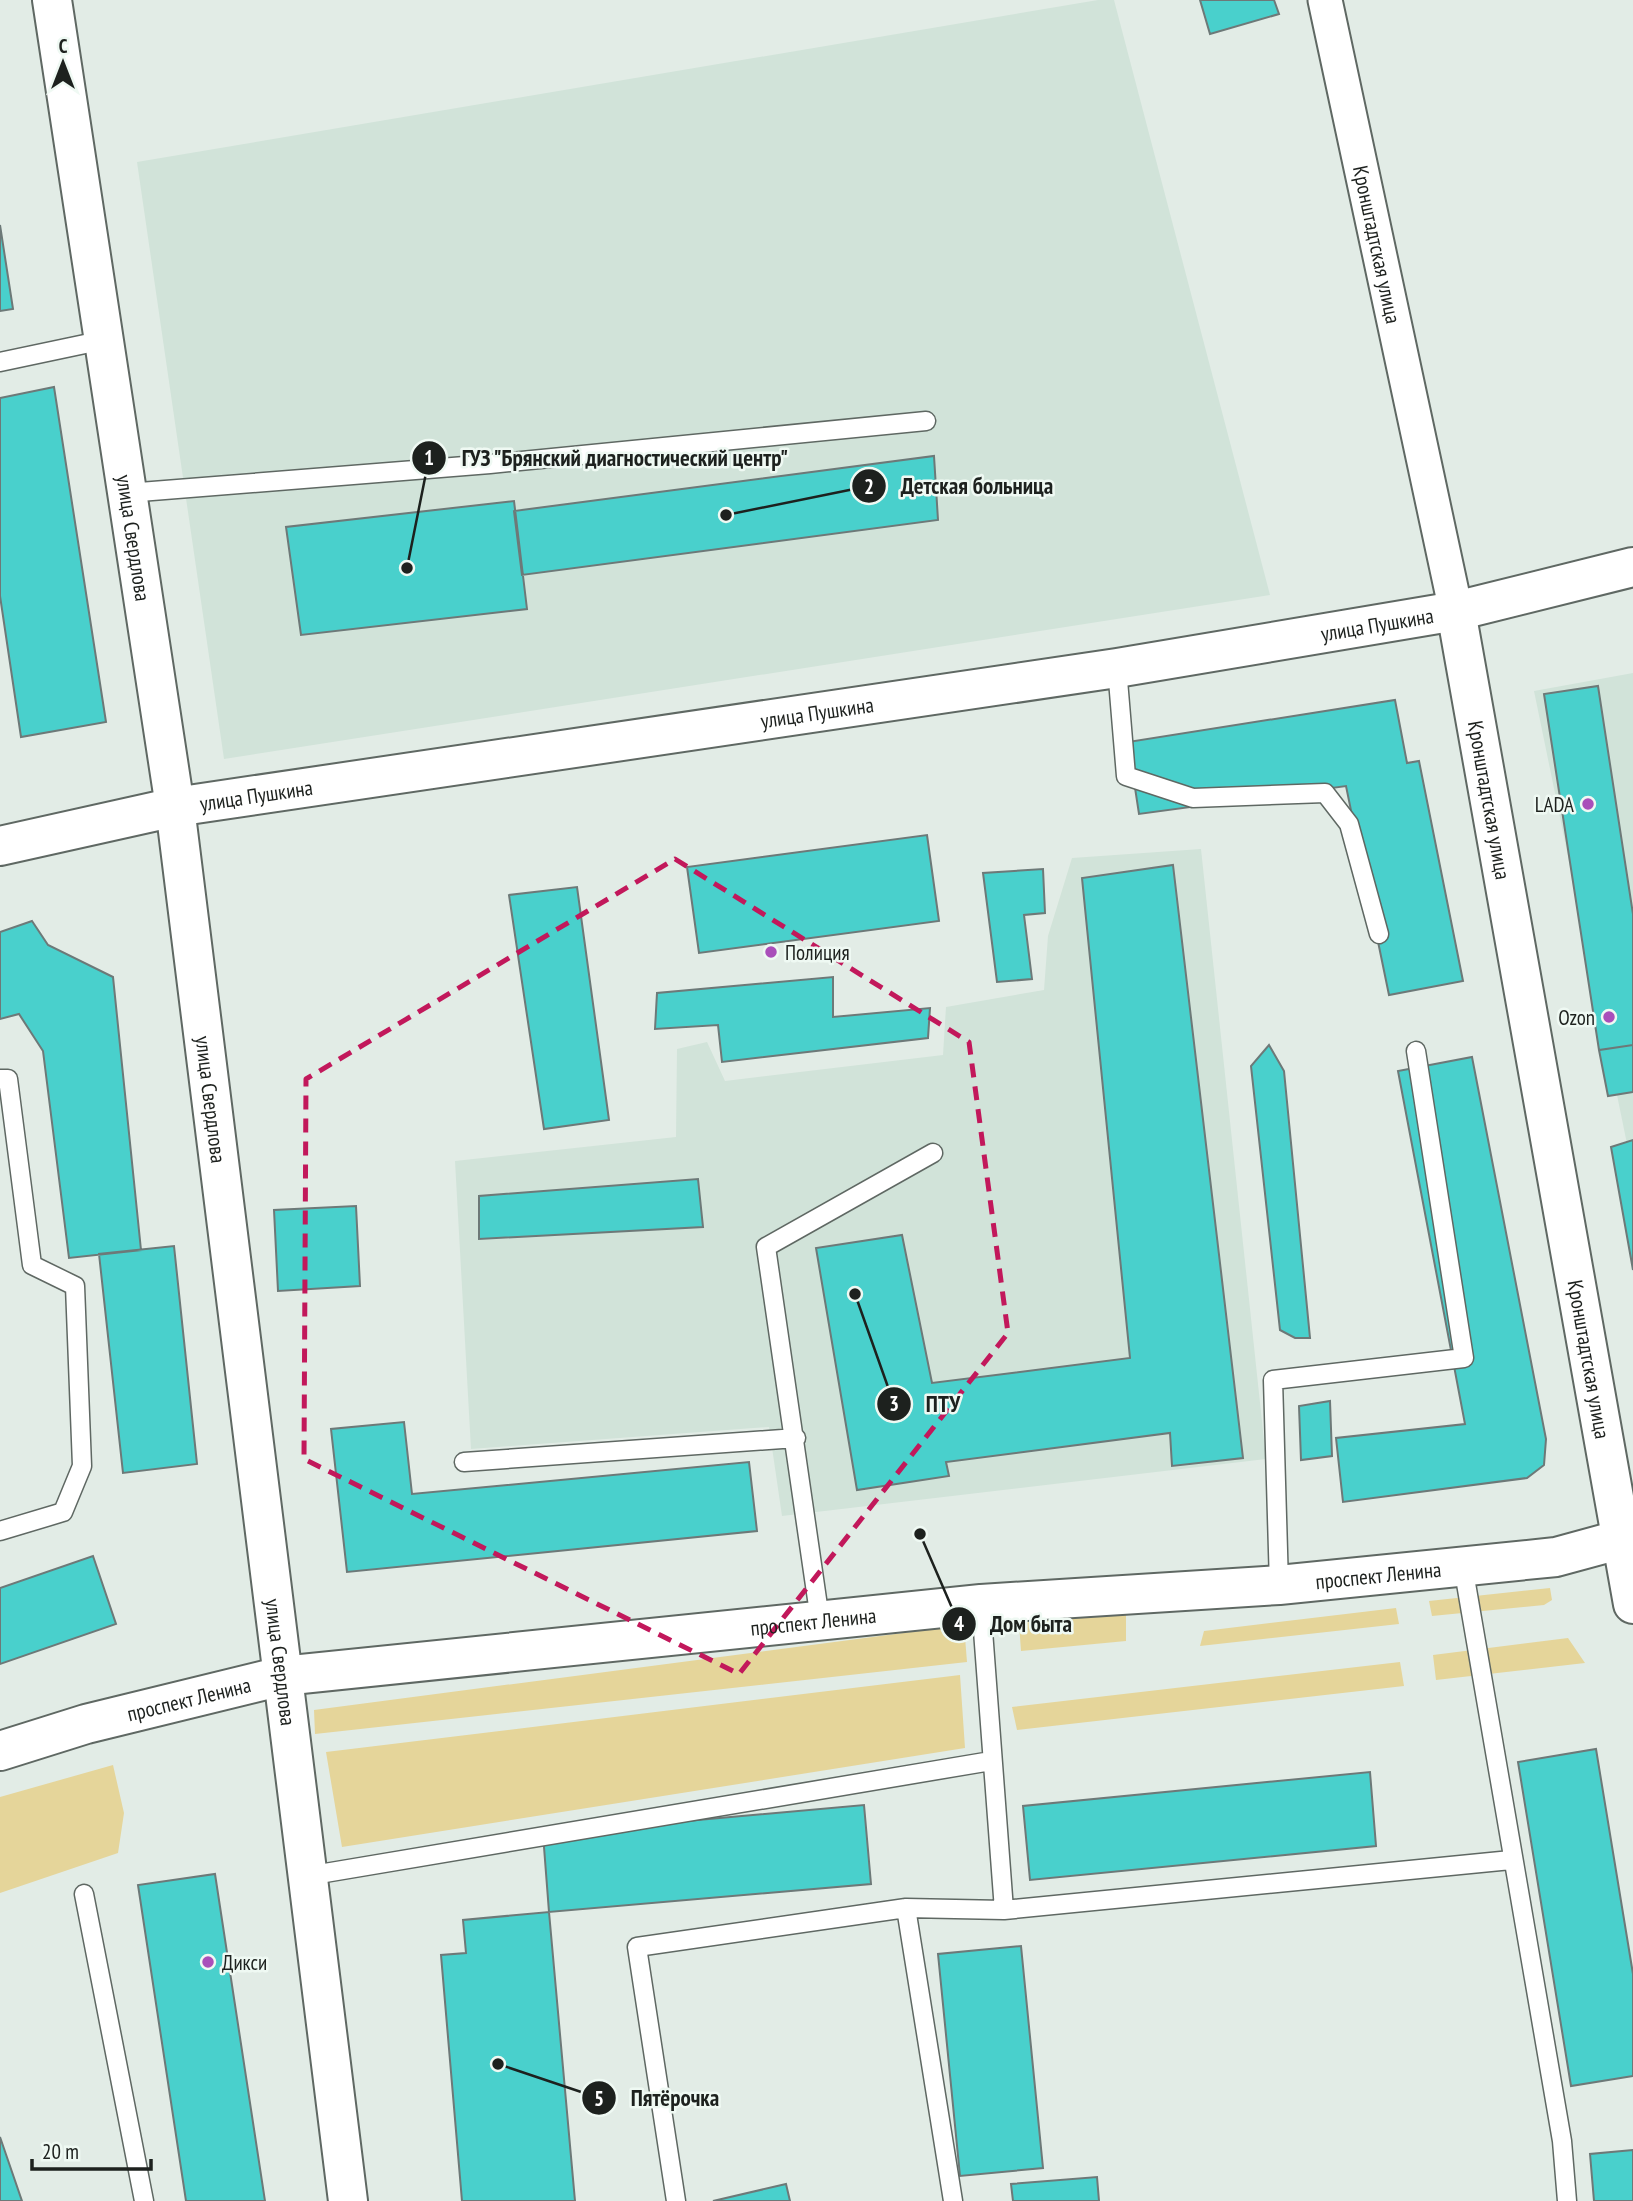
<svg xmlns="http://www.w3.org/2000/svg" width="1633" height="2201" font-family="'PT Sans Narrow',sans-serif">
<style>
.built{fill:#d1e3d9}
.green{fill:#e5d59a}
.building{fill:#49d0cc;stroke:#6d7978;stroke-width:2}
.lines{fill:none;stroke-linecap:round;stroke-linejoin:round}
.service-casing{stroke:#5f6863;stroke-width:21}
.minor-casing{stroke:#5f6863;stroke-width:37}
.tertiary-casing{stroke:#5f6863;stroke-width:42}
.secondary-casing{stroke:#5f6863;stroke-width:42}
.service{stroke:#fff;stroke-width:18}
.minor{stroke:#fff;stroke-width:33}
.tertiary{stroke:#fff;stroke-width:38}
.secondary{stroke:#fff;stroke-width:38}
.marked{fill:none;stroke:#c2185b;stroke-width:5;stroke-dasharray:14 9;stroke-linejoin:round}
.poi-dot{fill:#a94fba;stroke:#eff9f3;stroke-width:2.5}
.labels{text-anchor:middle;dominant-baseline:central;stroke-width:5;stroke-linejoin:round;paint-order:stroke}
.street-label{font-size:21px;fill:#1d211e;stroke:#eff9f3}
.poi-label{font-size:21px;fill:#1d211e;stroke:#eff9f3;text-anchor:end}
.leader{fill:none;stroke:#1d211e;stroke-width:2.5}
.callout-dot{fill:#1d211e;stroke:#eff9f3;stroke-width:2.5}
.mark-label{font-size:21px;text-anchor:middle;font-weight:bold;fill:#fff}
.callout-label{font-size:23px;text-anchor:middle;font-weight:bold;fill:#1d211e;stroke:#eff9f3;stroke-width:5;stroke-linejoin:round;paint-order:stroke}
</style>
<rect width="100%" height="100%" fill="#e2ece6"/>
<path class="built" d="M 1098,0 L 1114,0 L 1270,595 L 224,759 L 137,162 Z
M 1633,673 L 1633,1173 L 1534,691 Z
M 1201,849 L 1266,1459 L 782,1516 L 769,1427 L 471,1449 L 455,1161 L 676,1137 L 677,1049 L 707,1042 L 725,1081 L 943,1055 L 946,1007 L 1044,990 L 1048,936 L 1072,858 Z"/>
<path class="green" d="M 1550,1588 L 1552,1600 L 1544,1605 L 1432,1616 L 1429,1601 Z
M 1396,1608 L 1399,1624 L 1200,1646 L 1204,1631 Z
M 1126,1613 L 1126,1641 L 1021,1651 L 1019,1623 Z
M 964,1625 L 967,1662 L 315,1734 L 314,1710 Z
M 1568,1638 L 1585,1663 L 1436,1680 L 1433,1655 Z
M 1400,1662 L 1404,1686 L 1017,1730 L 1012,1707 Z
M 960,1675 L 965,1748 L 342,1847 L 326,1752 Z
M 113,1765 L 124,1813 L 118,1853 L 0,1893 L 0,1797 Z"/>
<path class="building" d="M 1200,0 L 1274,0 L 1279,14 L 1210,34 Z
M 0,225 L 13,309 L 0,311 Z
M 54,387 L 106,722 L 21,737 L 0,596 L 0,398 Z
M 934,456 L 938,520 L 522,575 L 514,511 Z
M 514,501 L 527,609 L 301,635 L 286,527 Z
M 1598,686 L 1633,914 L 1633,1045 L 1599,1050 L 1544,694 Z
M 1395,700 L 1407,763 L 1419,761 L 1463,981 L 1389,995 L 1346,786 L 1139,814 L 1128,742 Z
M 927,835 L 939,921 L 699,953 L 687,867 Z
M 1173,865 L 1243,1458 L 1172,1466 L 1170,1433 L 946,1462 L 949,1476 L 857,1490 L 816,1248 L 902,1235 L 932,1383 L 1130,1358 L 1082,878 Z
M 1043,869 L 1045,913 L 1024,915 L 1032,979 L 997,982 L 983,873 Z
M 577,887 L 609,1120 L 544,1129 L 509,895 Z
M 32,921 L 48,945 L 113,977 L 141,1250 L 69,1258 L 43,1051 L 19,1014 L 0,1019 L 0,932 Z
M 833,977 L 833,1017 L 930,1008 L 928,1038 L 722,1062 L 718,1025 L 655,1029 L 657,993 Z
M 1269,1045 L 1284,1071 L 1310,1338 L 1295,1338 L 1280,1330 L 1251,1066 Z
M 1633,1045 L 1633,1092 L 1608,1096 L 1599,1050 Z
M 1472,1057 L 1546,1439 L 1544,1465 L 1527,1478 L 1343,1502 L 1336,1438 L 1465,1424 L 1398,1071 Z
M 1633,1140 L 1633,1270 L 1611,1147 Z
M 698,1179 L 703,1227 L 479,1239 L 479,1196 Z
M 356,1206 L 360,1286 L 278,1291 L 274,1210 Z
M 174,1246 L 197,1464 L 123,1473 L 99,1254 Z
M 1330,1401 L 1332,1456 L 1301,1460 L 1299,1406 Z
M 404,1422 L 412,1494 L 749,1462 L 757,1531 L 347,1572 L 331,1429 Z
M 93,1556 L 116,1624 L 0,1664 L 0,1588 Z
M 1596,1749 L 1633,1974 L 1633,2076 L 1571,2086 L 1518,1762 Z
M 1370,1772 L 1376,1846 L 1030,1880 L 1023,1806 Z
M 864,1805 L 871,1884 L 549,1912 L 543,1834 Z
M 215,1874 L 265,2201 L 186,2201 L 138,1885 Z
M 549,1912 L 575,2201 L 462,2201 L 441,1955 L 466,1953 L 463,1920 Z
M 1021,1946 L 1043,2168 L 960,2176 L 938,1954 Z
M 0,2137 L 22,2201 L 0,2201 Z
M 1633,2150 L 1633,2201 L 1594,2201 L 1590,2154 Z
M 1097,2177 L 1099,2201 L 1013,2201 L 1011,2184 Z
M 786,2184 L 790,2201 L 713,2201 Z"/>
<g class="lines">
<defs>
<path id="service" d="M 0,362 L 104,340
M 127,493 L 490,464 L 926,421
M 1117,668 L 1126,776 L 1193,798 L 1325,793 L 1349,824 L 1379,934
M 0,1079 L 8,1079 L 32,1265 L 75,1286 L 82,1466 L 63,1512 L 0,1531
M 464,1462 L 796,1438
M 1463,1566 L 1562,2141 L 1567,2201
M 1279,1585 L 1273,1380 L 1464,1358 L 1416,1051
M 820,1620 L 766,1247 L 933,1153
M 307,1876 L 991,1761
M 84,1894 L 144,2201
M 906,1908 L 953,2201
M 1004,1910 L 1511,1860
M 676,2201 L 637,1947 L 906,1908 L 1004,1910 L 981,1604"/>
<g id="minor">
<path id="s1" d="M 1325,0 L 1456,611"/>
</g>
<g id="tertiary">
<path id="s2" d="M 1456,611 L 1633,1604"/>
<path id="s3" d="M 175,807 L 1117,668 L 1456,611 L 1633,567"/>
</g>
<g id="secondary">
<path id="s4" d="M 52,0 L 175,807 L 348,2201"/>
<path d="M 0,846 L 175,807"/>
<path id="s5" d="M 0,1751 L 86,1724 L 282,1676 L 981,1604 L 1279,1585 L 1556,1557 L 1633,1536"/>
</g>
</defs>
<use href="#service" class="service-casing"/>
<use href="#minor" class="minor-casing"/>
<use href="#tertiary" class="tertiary-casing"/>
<use href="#secondary" class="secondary-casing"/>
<use href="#service" class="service"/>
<use href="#minor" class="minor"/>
<use href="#tertiary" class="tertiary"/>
<use href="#secondary" class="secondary"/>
</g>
<path class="marked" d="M 675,859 L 969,1042 L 1008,1333 L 739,1674 L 304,1459 L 306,1079 Z"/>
<g class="poi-dot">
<circle cx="1588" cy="804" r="7"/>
<circle cx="771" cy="952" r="7"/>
<circle cx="1609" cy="1017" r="7"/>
<circle cx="208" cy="1962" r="7"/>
</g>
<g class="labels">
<g class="street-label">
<text stroke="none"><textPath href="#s1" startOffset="250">Кронштадтская улица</textPath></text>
<text stroke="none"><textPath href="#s4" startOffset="544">улица Свердлова</textPath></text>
<text stroke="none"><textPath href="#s3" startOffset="1216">улица Пушкина</textPath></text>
<text stroke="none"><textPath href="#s3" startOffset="649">улица Пушкина</textPath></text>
<text stroke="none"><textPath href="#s3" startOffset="82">улица Пушкина</textPath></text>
<text stroke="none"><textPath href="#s2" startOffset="192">Кронштадтская улица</textPath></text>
<text stroke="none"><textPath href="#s4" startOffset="1111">улица Свердлова</textPath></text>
<text stroke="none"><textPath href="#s2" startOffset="760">Кронштадтская улица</textPath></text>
<text stroke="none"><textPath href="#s5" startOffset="1393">проспект Ленина</textPath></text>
<text stroke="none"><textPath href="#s5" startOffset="826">проспект Ленина</textPath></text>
<text stroke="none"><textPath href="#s4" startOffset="1678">улица Свердлова</textPath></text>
<text stroke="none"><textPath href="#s5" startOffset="196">проспект Ленина</textPath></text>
</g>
<g class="poi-label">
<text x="1574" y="804">LADA</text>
<text x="785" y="952" text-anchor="start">Полиция</text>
<text x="1595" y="1017">Ozon</text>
<text x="222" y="1962" text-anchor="start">Дикси</text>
</g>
</g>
<path class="leader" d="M407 568L429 458M726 515L869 486M855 1294L894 1404M920 1534L959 1624M498 2064L599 2098"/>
<g class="callout-dot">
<circle cx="407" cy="568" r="7"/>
<circle cx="726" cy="515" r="7"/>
<circle cx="855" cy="1294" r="7"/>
<circle cx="920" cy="1534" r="7"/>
<circle cx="498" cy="2064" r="7"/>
<circle cx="429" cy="458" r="18"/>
<circle cx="869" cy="486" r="18"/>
<circle cx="894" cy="1404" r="18"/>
<circle cx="959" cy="1624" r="18"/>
<circle cx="599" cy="2098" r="18"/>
</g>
<g class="mark-label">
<text x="429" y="465">1</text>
<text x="869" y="494">2</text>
<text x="894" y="1411">3</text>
<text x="959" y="1631">4</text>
<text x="599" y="2106">5</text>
</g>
<g class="callout-label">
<text x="625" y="466">ГУЗ "Брянский диагностический центр"</text>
<text x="977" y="494">Детская больница</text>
<text x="943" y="1412">ПТУ</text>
<text x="1031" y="1632">Дом быта</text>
<text x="675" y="2106">Пятёрочка</text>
</g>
<g transform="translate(63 63)" stroke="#eff9f3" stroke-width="5" paint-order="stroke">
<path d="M0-5L12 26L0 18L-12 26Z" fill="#1d211e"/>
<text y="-10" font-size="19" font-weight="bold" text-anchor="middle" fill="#1d211e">С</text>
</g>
<path d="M32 2159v10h119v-10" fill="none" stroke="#1d211e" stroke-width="3.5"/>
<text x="42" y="2159" font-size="21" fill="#1d211e" stroke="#eff9f3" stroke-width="5" paint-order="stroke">20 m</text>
</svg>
